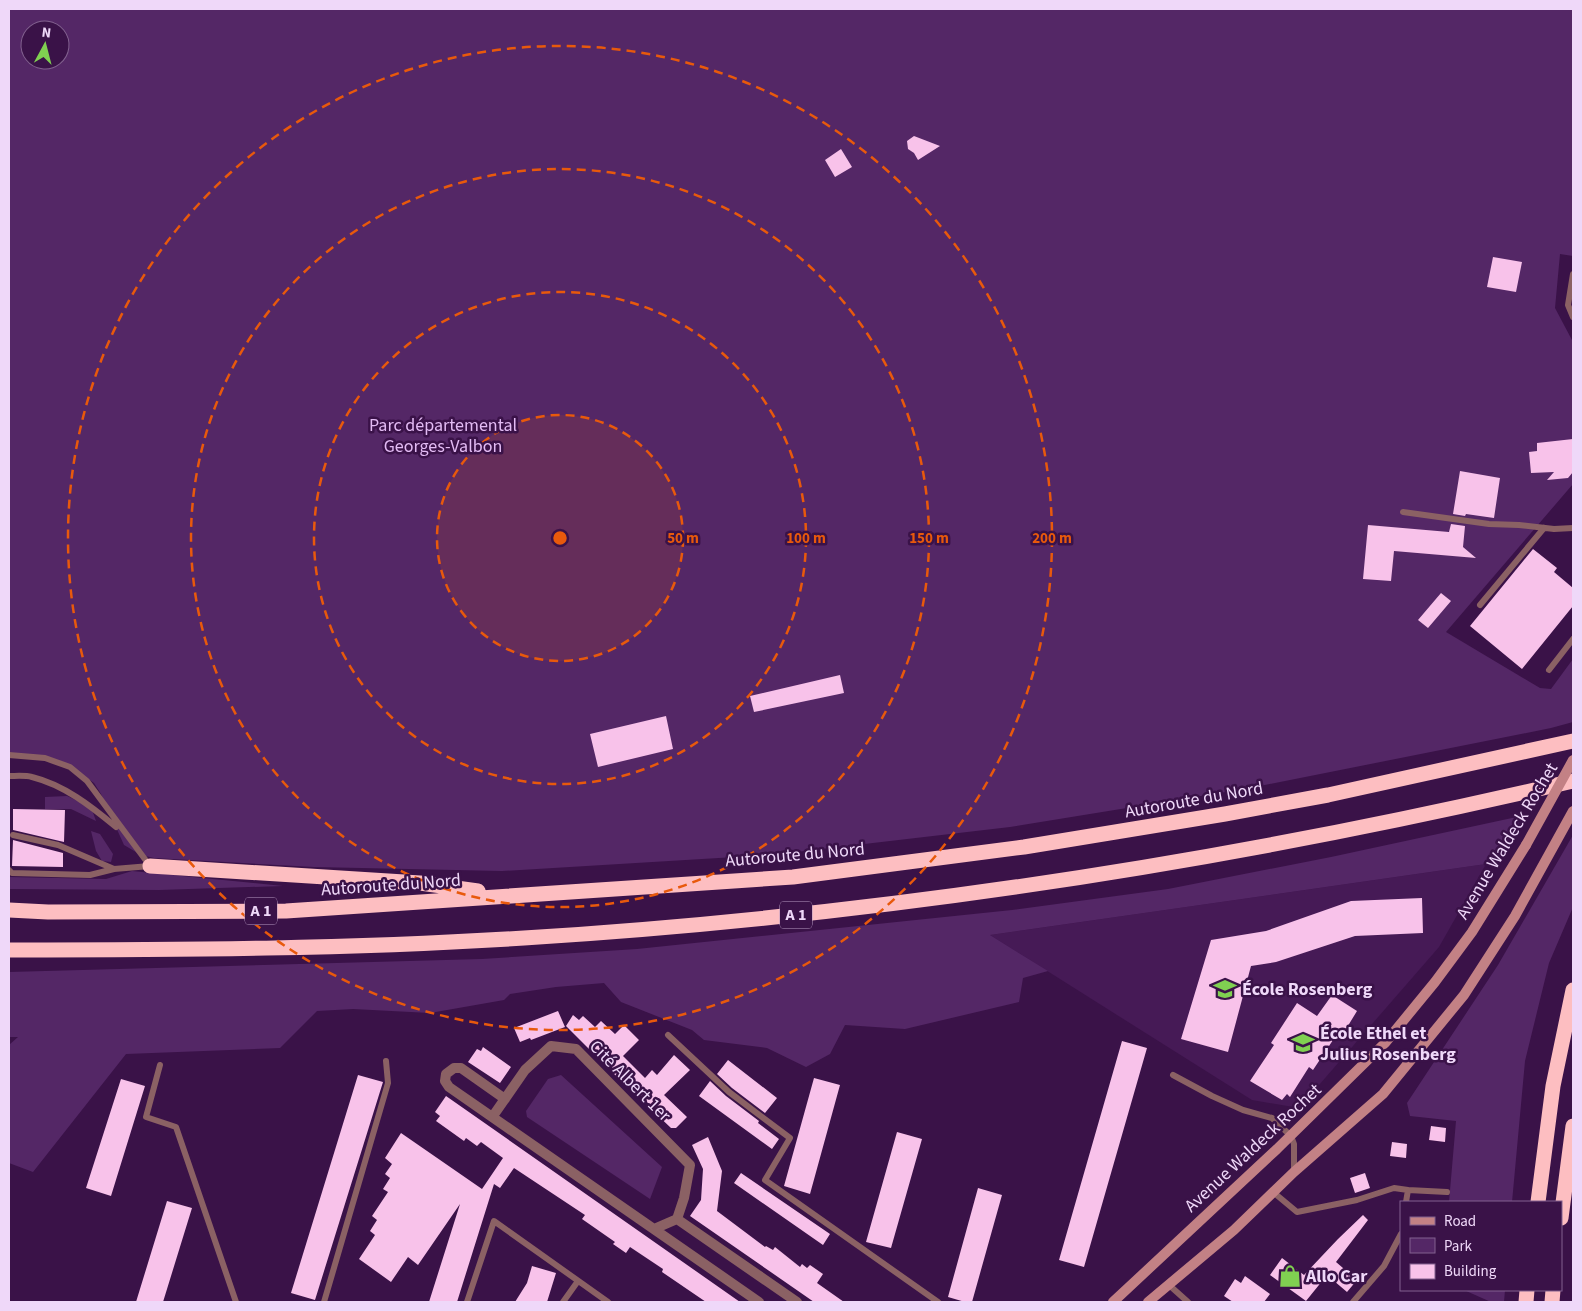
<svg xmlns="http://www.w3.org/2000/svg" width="1582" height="1311" font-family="'Source Sans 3',sans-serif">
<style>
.built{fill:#461a56}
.green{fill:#542766;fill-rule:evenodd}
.building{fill:#f8c2ea}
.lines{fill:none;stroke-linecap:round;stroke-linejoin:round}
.lane{stroke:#8b6164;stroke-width:6}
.street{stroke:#8b6164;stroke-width:10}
.secondary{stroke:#c38185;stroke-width:10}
.highway{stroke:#fdbec1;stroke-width:15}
.secondary-bridge{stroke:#c38185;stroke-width:10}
.ring{fill:none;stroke:#e8590c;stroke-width:2.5;stroke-dasharray:9 6}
.labels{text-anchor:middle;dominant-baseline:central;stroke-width:5;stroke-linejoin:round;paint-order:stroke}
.shield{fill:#3a1248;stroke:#b99dc4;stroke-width:1}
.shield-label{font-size:16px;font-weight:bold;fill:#efd8f9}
.park-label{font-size:18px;fill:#e3bbf4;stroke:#3a1248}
.street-label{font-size:18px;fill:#efd8f9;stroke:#3a1248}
.poi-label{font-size:18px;font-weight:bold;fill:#efd8f9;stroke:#3a1248;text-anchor:start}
.centre{fill:#e8590c;stroke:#3a1248;stroke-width:2.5}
.ring-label{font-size:15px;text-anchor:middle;font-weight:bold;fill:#e8590c;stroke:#3a1248;stroke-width:5;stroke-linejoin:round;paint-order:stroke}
</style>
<rect width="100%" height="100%" fill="#3a1248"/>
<path class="built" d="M 1486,864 L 1439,947 L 1299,1108 L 1252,1100 L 990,935 Z"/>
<path class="green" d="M 9,9 L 1573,9 L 1573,256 L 1560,254 L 1555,308 L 1573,342 L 1573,484 L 1446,632 L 1540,688 L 1551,689 L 1573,659 L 1573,722 L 1551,728 L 1250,788 L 1010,827 L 770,855 L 502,871 L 314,867 L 154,858 L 141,855 L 124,845 L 101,794 L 94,783 L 68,764 L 9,755 ZM 30,30 L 60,30 L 60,60 L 30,60 Z
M 67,796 L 91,807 L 96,821 L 71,809 L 45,809 L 45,797 Z
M 1526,815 L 1486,864 L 990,935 L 1048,971 L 1023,978 L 1019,1002 L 905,1029 L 845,1025 L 830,1054 L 806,1067 L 767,1048 L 704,1040 L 692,1030 L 621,1002 L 604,983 L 556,987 L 510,994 L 504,1000 L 430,1013 L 353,1009 L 317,1011 L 280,1048 L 126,1054 L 33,1172 L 9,1163 L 9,1045 L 18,1037 L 9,1037 L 9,972 L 482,959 L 637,949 L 1012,910 L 1168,889 L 1331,857 Z
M 91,831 L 100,834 L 113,854 L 111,862 L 102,861 L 96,851 Z
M 1573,835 L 1573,907 L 1549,963 L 1525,1061 L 1512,1202 L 1449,1202 L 1456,1121 L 1410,1116 L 1407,1103 L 1498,965 Z
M 132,871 L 283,886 L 159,890 L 9,889 L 9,877 L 106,879 Z
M 561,1075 L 662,1167 L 650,1199 L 527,1117 L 526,1111 L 548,1079 Z
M 1464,1290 L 1505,1290 L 1504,1302 L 1491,1302 Z"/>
<path class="building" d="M 914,136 L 940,146 L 918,160 L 914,153 L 908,149 L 907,141 Z
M 841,149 L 852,167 L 835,177 L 825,160 Z
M 1493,257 L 1522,262 L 1516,292 L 1487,287 Z
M 1573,439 L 1573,472 L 1568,478 L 1547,480 L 1554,472 L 1531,473 L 1529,452 L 1537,451 L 1537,443 Z
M 1460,471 L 1500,478 L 1494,518 L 1466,514 L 1465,516 L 1453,514 Z
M 1451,524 L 1465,526 L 1463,547 L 1476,558 L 1394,551 L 1391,581 L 1363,579 L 1368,525 L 1449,532 Z
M 1533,549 L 1557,568 L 1554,572 L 1573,588 L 1573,606 L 1522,669 L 1470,626 Z
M 1441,593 L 1451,601 L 1428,628 L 1418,620 Z
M 840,675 L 844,693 L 754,712 L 750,696 Z
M 666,716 L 673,749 L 598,767 L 590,734 Z
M 13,809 L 65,810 L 64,842 L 13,830 Z
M 13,840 L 63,853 L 63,867 L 12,866 Z
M 1422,898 L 1423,933 L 1355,936 L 1276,962 L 1251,966 L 1228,1052 L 1181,1039 L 1211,940 L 1266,931 L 1351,901 Z
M 1332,995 L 1357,1011 L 1343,1034 L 1339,1031 L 1313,1070 L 1309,1067 L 1290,1097 L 1287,1094 L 1282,1100 L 1250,1081 L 1274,1045 L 1271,1043 L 1297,1003 L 1317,1016 Z
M 558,1011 L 565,1027 L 531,1040 L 530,1038 L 520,1042 L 514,1028 Z
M 573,1015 L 579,1020 L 583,1016 L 595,1027 L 601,1021 L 615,1034 L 624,1025 L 639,1040 L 623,1056 L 645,1078 L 652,1070 L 657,1075 L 674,1055 L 690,1070 L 664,1095 L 687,1117 L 676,1128 L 671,1128 L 651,1109 L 652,1107 L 632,1087 L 630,1089 L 612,1072 L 614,1069 L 594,1050 L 592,1052 L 566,1026 Z
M 1122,1041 L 1147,1048 L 1084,1267 L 1059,1260 Z
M 483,1047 L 511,1067 L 500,1083 L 468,1062 L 477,1049 L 481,1051 Z
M 728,1060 L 777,1098 L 765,1113 L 732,1088 L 717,1074 Z
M 358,1075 L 383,1082 L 315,1300 L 291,1293 Z
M 814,1078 L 840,1085 L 810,1194 L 784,1186 Z
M 121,1079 L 145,1086 L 111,1196 L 86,1188 Z
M 710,1081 L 726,1096 L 759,1121 L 758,1123 L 779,1139 L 772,1149 L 699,1096 Z
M 446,1096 L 553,1171 L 740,1302 L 706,1302 L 662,1272 L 663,1269 L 630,1247 L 626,1253 L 613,1244 L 615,1242 L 582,1219 L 585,1215 L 514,1168 L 500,1188 L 494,1184 L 457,1302 L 429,1302 L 460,1204 L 418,1265 L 408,1257 L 391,1282 L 359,1259 L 375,1235 L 370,1231 L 377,1220 L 372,1216 L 388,1192 L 383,1189 L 390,1178 L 385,1174 L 392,1164 L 385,1158 L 401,1133 L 482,1189 L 503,1158 L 481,1142 L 477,1146 L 466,1138 L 464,1141 L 436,1121 L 440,1116 L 435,1112 Z
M 1431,1126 L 1446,1128 L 1445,1142 L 1429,1140 Z
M 897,1132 L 922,1139 L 891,1248 L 866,1242 Z
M 708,1137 L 722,1171 L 717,1211 L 765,1247 L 766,1246 L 773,1250 L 775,1247 L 800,1267 L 802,1264 L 807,1268 L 810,1265 L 823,1274 L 817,1283 L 844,1302 L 814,1302 L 690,1216 L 701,1200 L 703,1169 L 692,1145 Z
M 1392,1142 L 1407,1144 L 1406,1158 L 1390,1156 Z
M 741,1173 L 830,1234 L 823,1245 L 734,1183 Z
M 1365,1173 L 1370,1188 L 1355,1193 L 1350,1178 Z
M 978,1188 L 1002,1195 L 972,1302 L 965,1302 L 948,1297 Z
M 167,1201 L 192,1208 L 163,1302 L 136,1302 Z
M 1363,1215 L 1368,1220 L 1336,1262 L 1357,1280 L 1347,1292 L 1327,1275 L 1306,1301 L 1270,1275 L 1282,1258 L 1304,1275 L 1338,1239 Z
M 532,1266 L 556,1273 L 547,1302 L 515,1302 L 527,1283 Z
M 1245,1276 L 1270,1294 L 1264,1302 L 1233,1302 L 1224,1296 L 1235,1279 L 1241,1283 Z"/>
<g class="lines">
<path class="lane" d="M 1573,274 L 1568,305 L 1573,317
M 1403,512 L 1489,524 L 1519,525 L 1554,529 L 1573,528
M 1480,605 L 1544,528
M 1549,670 L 1573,639
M 9,755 L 45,758 L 70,767 L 87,781 L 150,866
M 9,776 C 16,776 25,775 32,777 C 64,785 91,806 116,827
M 13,835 L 58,845 L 114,869
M 9,870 L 12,873 L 90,875 L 114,869 L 150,866
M 668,1035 L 729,1092 L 790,1138 L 765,1180 L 938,1302
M 160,1065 L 146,1117 L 176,1127 L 236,1302
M 1173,1075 L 1212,1096 L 1243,1110 L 1272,1118 L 1291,1136 L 1294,1144 L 1294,1172
M 1408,1190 L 1447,1192
M 1273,1192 L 1297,1212 L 1357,1200 L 1394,1188 L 1408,1190 L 1406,1202
M 1169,1285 L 1188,1302
M 324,1302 L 388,1083 L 386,1061
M 467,1302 L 494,1221 L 608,1302
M 563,1302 L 578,1281
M 1353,1302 L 1384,1266 L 1401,1234"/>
<path class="street" d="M 505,1099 L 461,1068 L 454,1068 L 446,1074 L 445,1081 L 449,1087 L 759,1302
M 493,1116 L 525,1070 L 551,1046 L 576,1049 L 690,1165 L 684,1198 L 677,1219 L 797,1302
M 654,1229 L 677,1219"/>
<path class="secondary" d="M 1113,1302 L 1277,1149 L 1385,1043 L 1435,982 L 1472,932 L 1526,845
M 1148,1302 L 1234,1230 L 1294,1172 L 1383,1094 L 1464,995 L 1515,916 L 1573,811"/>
<path class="highway" d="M 150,866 L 420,883 L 478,891
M 9,910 L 48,912 L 286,911 L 793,877 L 1024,847 L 1225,814 L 1328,795 L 1573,741
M 9,950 C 181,950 352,949 524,938 C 877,916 1229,862 1573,781
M 1538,1202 L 1553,1086 L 1573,990
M 1561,1218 L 1573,1126
M 1526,1302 L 1527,1290
M 1552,1302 L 1553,1290"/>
<path class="secondary-bridge" d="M 1526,845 L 1573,760"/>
</g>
<circle cx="560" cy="538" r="123" fill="#e8590c" fill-opacity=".12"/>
<g class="ring">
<circle cx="560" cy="538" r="123"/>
<circle cx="560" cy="538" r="246"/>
<circle cx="560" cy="538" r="369"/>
<circle cx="560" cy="538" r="492"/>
</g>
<defs>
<symbol id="school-bare" viewBox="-9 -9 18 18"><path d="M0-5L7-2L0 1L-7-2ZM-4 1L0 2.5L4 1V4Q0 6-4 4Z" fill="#80d051" stroke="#3a1248" stroke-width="2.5" paint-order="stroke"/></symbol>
<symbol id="shop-bare" viewBox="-9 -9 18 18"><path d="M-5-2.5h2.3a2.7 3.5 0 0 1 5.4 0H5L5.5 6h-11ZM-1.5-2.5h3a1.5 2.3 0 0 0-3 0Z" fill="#80d051" stroke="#3a1248" stroke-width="2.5" paint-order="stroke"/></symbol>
</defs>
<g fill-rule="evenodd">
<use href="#school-bare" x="1209" y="973" width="32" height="32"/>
<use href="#school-bare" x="1287" y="1027" width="32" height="32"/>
<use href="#shop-bare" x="1274" y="1260" width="32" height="32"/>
</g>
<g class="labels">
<g class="shield">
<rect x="245" y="897.5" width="32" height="27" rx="4"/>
<rect x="780" y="901.5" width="32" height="27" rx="4"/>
</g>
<g class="shield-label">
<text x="261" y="911">A 1</text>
<text x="796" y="915">A 1</text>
</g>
<g class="park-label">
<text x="443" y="425">Parc départemental<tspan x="443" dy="21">Georges-Valbon</tspan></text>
</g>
<g class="street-label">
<text transform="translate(1194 800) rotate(-10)">Autoroute du Nord</text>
<text transform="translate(1507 841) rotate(-59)">Avenue Waldeck Rochet</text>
<text transform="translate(795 855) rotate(-5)">Autoroute du Nord</text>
<text transform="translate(391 885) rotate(-4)">Autoroute du Nord</text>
<text transform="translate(630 1081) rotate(45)">Cité Albert 1er</text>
<text transform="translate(1253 1148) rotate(-43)">Avenue Waldeck Rochet</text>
</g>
<g class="poi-label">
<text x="1242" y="989">École Rosenberg</text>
<text x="1320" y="1033">École Ethel et<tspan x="1320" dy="21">Julius Rosenberg</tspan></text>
<text x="1306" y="1276">Allo Car</text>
</g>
</g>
<circle cx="560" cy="538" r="8" class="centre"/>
<g class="ring-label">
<text x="683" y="543">50 m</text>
<text x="806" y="543">100 m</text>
<text x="929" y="543">150 m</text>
<text x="1052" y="543">200 m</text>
</g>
<rect width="1582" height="1311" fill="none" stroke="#efd8f9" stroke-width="20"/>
<rect x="1400" y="1201" width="162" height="90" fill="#3a1248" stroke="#82618f"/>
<rect x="1410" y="1217" width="25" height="8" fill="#c38185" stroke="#82618f"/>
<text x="1444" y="1226" font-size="15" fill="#efd8f9">Road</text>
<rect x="1410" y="1238" width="25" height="15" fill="#542766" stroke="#82618f"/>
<text x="1444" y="1251" font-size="15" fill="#efd8f9">Park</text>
<rect x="1410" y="1264" width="25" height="15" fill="#f8c2ea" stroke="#82618f"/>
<text x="1444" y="1276" font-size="15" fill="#efd8f9">Building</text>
<g transform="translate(45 45) rotate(7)"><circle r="24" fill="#3a1248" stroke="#82618f"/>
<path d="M0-4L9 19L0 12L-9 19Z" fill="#80d051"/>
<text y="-8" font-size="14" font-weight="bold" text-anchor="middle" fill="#efd8f9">N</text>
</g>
</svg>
